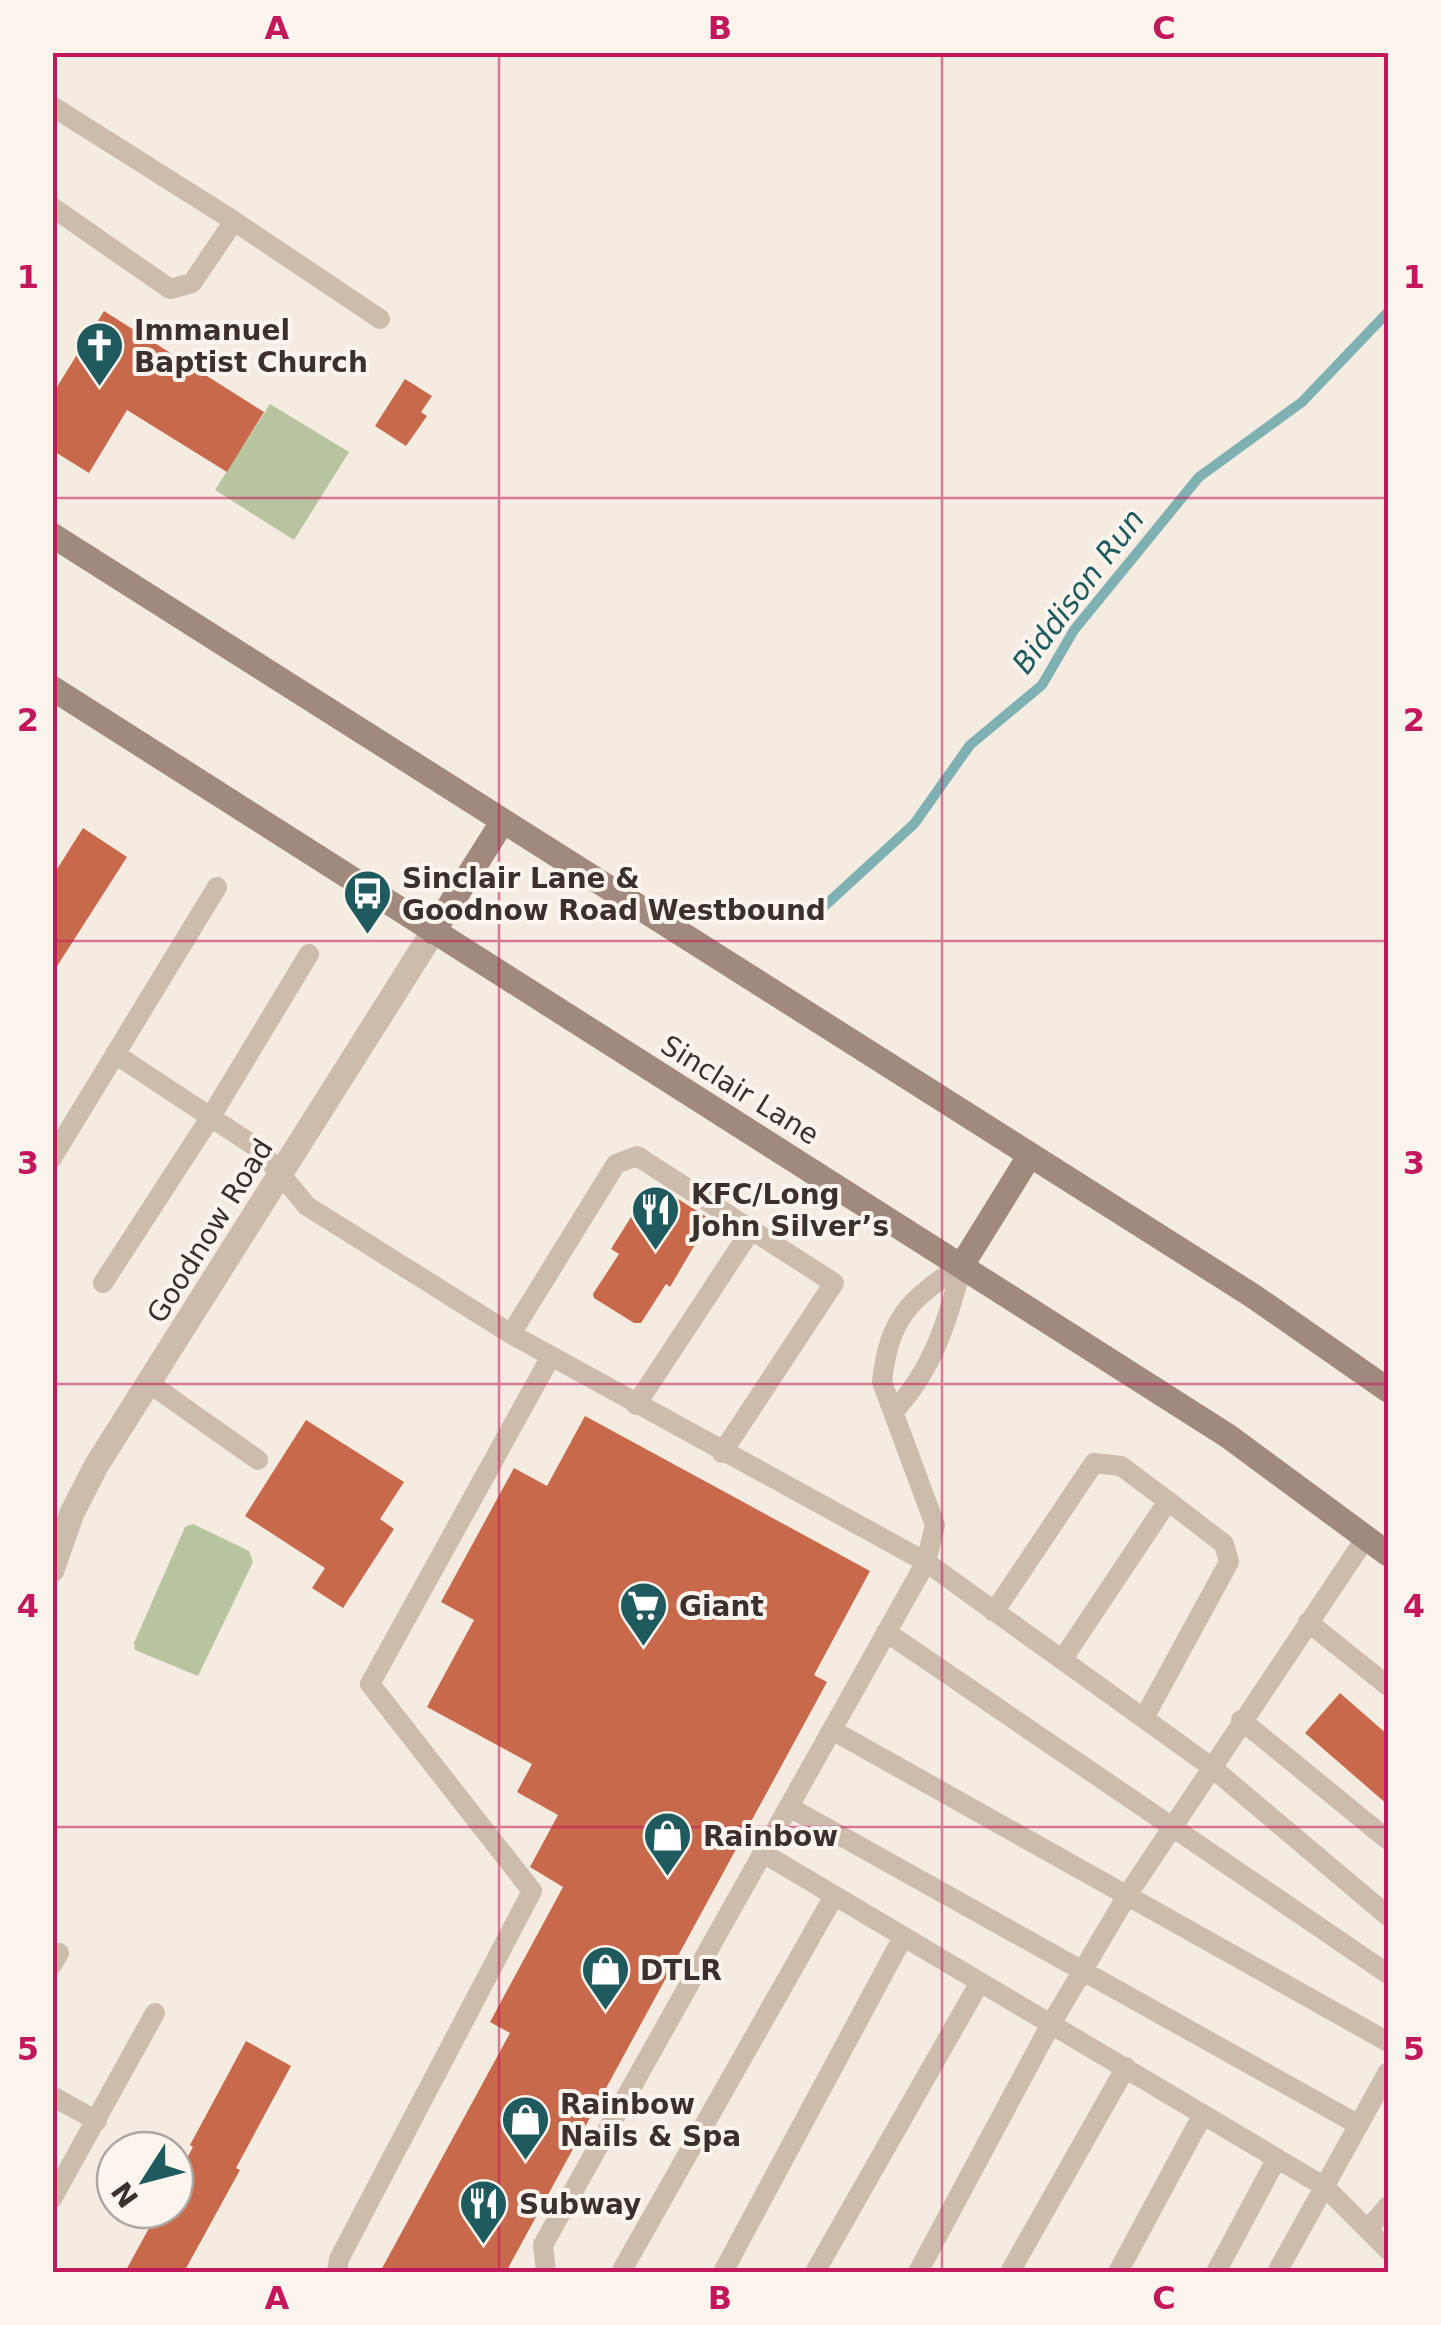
<svg xmlns="http://www.w3.org/2000/svg" width="1441" height="2325" font-family="'DejaVu Sans',sans-serif">
<style>
.green{fill:#b8c4a0}
.lines{fill:none;stroke-linecap:round;stroke-linejoin:round}
.stream{stroke:#7fb0b2;stroke-width:10}
.building{fill:#c8694b}
.lane{stroke:#cdbbac;stroke-width:20}
.street{stroke:#cdbbac;stroke-width:25}
.secondary{stroke:#a18a7d;stroke-width:25}
.grid{fill:none;stroke:#c2185b;stroke-width:2.5;stroke-opacity:0.55}
.labels{text-anchor:middle;dominant-baseline:central;stroke-width:8;stroke-linejoin:round;paint-order:stroke}
.poi-label{font-size:28px;font-weight:bold;fill:#3b302b;stroke:#fbf5ee;text-anchor:start}
.street-label{font-size:28px;fill:#3b302b;stroke:#fbf5ee}
.water-label{font-size:30px;font-style:italic;fill:#1f5a5e;stroke:#fbf5ee}
.neatline{fill:none;stroke:#c2185b;stroke-width:4}
.grid-label{font-size:32px;text-anchor:middle;font-weight:bold;fill:#c2185b}
</style>
<rect width="100%" height="100%" fill="#f4ebe1"/>
<path class="green" d="M 270,404 L 349,452 L 294,540 L 215,490 Z
M 193,1524 L 249,1551 L 253,1562 L 198,1676 L 135,1650 L 134,1643 L 185,1527 Z"/>
<g class="lines">
<path class="stream" d="M 819,911 L 914,824 L 970,745 L 1042,685 L 1074,630 L 1199,477 L 1302,402 L 1388,312"/>
</g>
<path class="building" d="M 104,311 L 264,412 L 227,472 L 127,410 L 89,473 L 52,450 L 52,395 Z
M 405,379 L 432,396 L 421,412 L 427,416 L 406,446 L 375,426 Z
M 83,828 L 127,857 L 52,974 L 52,877 Z
M 659,1187 L 710,1219 L 670,1287 L 666,1284 L 641,1323 L 634,1323 L 594,1298 L 593,1294 L 619,1254 L 611,1249 L 631,1217 L 636,1224 Z
M 585,1416 L 870,1571 L 814,1675 L 827,1682 L 506,2272 L 380,2272 L 510,2033 L 490,2022 L 563,1887 L 530,1867 L 558,1815 L 517,1792 L 532,1764 L 427,1707 L 474,1620 L 441,1602 L 514,1468 L 547,1486 Z
M 306,1420 L 404,1482 L 380,1519 L 394,1529 L 343,1608 L 312,1588 L 325,1568 L 245,1516 Z
M 1340,1693 L 1388,1735 L 1388,1805 L 1305,1733 Z
M 246,2041 L 291,2066 L 236,2168 L 240,2170 L 184,2272 L 125,2272 L 159,2210 L 175,2210 L 175,2180 L 193,2147 L 190,2145 Z"/>
<g class="lines">
<path class="lane" d="M 52,106 L 234,221 L 192,283 L 170,289 L 52,207
M 234,221 L 380,319
M 115,1054 L 259,1149 L 307,1206 L 511,1334 L 926,1562 L 1210,1766 L 1388,1916
M 52,1158 L 217,887
M 103,1283 L 210,1118 L 309,954
M 511,1334 L 616,1164 L 637,1156 L 834,1283 L 722,1453
M 149,1383 L 258,1460
M 636,1405 L 751,1230
M 893,1412 C 933,1370 948,1320 962,1265
M 994,1612 L 1094,1463 L 1121,1466 L 1168,1501
M 1308,1622 L 1388,1686
M 886,1632 L 1388,1974
M 1062,1660 L 1168,1501 L 1224,1544 L 1229,1562 L 1144,1718
M 1241,1720 L 1388,1840
M 832,1730 L 1388,2042
M 789,1807 L 1359,2125
M 763,1853 L 1325,2187 L 1388,2250
M 52,1965 L 59,1953
M 52,2096 L 97,2121
M 52,2199 L 155,2013
M 1368,2229 L 1388,2206
M 337,2272 L 339,2259 L 532,1891 L 370,1684 L 550,1358
M 546,2272 L 543,2245 L 926,1562 L 935,1525 L 882,1382 C 889,1317 910,1299 962,1265
M 621,2272 L 834,1896
M 723,2272 L 903,1937
M 815,2272 L 980,1982
M 918,2272 L 1051,2024 L 1128,1894 L 1367,1536
M 1010,2272 L 1126,2067
M 1118,2272 L 1203,2114
M 1216,2272 L 1277,2158
M 1277,2272 L 1388,2072"/>
<path class="street" d="M 52,1570 L 72,1513 L 96,1466 L 433,932"/>
<path class="secondary" d="M 52,535 L 1253,1296 L 1388,1390
M 52,688 L 1228,1436 L 1388,1554
M 433,932 L 503,821
M 962,1265 L 1030,1155"/>
</g>
<path class="grid" d="M 499,52 L 499,2272M 942,52 L 942,2272M 52,498 L 1388,498M 52,941 L 1388,941M 52,1384 L 1388,1384M 52,1827 L 1388,1827"/>
<defs>
<symbol id="church-pin" viewBox="-11 -11 22 30"><path d="M0 17L-7.5 6A9.5 9.5 0 1 1 7.5 6Z" fill="#1f5a5e" stroke="#fbf5ee"/><path d="M-1.2-6h2.4v3.5h3.3v2.4h-3.3V6h-2.4V-.1h-3.3v-2.4h3.3Z" fill="#fff"/></symbol>
<symbol id="bus-pin" viewBox="-11 -11 22 30"><path d="M0 17L-7.5 6A9.5 9.5 0 1 1 7.5 6Z" fill="#1f5a5e" stroke="#fbf5ee"/><path d="M-5-6H5V4H4V6H2V4H-2V6H-4V4H-5ZM-3.5-4V0h7V-4ZM-3.5 1.2v1.5H-2V1.2ZM2 1.2v1.5H3.5V1.2Z" fill="#fff"/></symbol>
<symbol id="restaurant-pin" viewBox="-11 -11 22 30"><path d="M0 17L-7.5 6A9.5 9.5 0 1 1 7.5 6Z" fill="#1f5a5e" stroke="#fbf5ee"/><path d="M-5-6h1v4h1v-4h1v4h1v-4h1v5L-1.5 .5V6h-2V.5L-5-1ZM5-6V6H3V1.5H1.5Q1.5-4 5-6Z" fill="#fff"/></symbol>
<symbol id="supermarket-pin" viewBox="-11 -11 22 30"><path d="M0 17L-7.5 6A9.5 9.5 0 1 1 7.5 6Z" fill="#1f5a5e" stroke="#fbf5ee"/><path d="M-6-5.5h2.5l.6 2H6L4.5 2H-2.5L-4.4-4H-6ZM-1.5 3.2a1.3 1.3 0 1 0 .1 0ZM3 3.2a1.3 1.3 0 1 0 .1 0Z" fill="#fff"/></symbol>
<symbol id="shop-pin" viewBox="-11 -11 22 30"><path d="M0 17L-7.5 6A9.5 9.5 0 1 1 7.5 6Z" fill="#1f5a5e" stroke="#fbf5ee"/><path d="M-5-2.5h2.3a2.7 3.5 0 0 1 5.4 0H5L5.5 6h-11ZM-1.5-2.5h3a1.5 2.3 0 0 0-3 0Z" fill="#fff"/></symbol>
</defs>
<g fill-rule="evenodd">
<use href="#church-pin" x="72" y="318" width="55" height="75"/>
<use href="#bus-pin" x="340" y="866" width="55" height="75"/>
<use href="#restaurant-pin" x="628" y="1182" width="55" height="75"/>
<use href="#supermarket-pin" x="616" y="1578" width="55" height="75"/>
<use href="#shop-pin" x="640" y="1808" width="55" height="75"/>
<use href="#shop-pin" x="578" y="1942" width="55" height="75"/>
<use href="#shop-pin" x="498" y="2092" width="55" height="75"/>
<use href="#restaurant-pin" x="456" y="2176" width="55" height="75"/>
</g>
<g class="labels">
<g class="poi-label">
<text x="134" y="330">Immanuel<tspan x="134" dy="32">Baptist Church</tspan></text>
<text x="402" y="878">Sinclair Lane &amp;<tspan x="402" dy="32">Goodnow Road Westbound</tspan></text>
<text x="691" y="1194">KFC/Long<tspan x="691" dy="32">John Silver’s</tspan></text>
<text x="679" y="1606">Giant</text>
<text x="703" y="1836">Rainbow</text>
<text x="640" y="1970">DTLR</text>
<text x="560" y="2104">Rainbow<tspan x="560" dy="32">Nails &amp; Spa</tspan></text>
<text x="519" y="2204">Subway</text>
</g>
<g class="street-label">
<text transform="translate(740 1090) rotate(32)">Sinclair Lane</text>
<text transform="translate(210 1231) rotate(-58)">Goodnow Road</text>
</g>
<g class="water-label">
<text transform="translate(1078 591) rotate(-53)">Biddison Run</text>
</g>
</g>
<rect width="1441" height="2325" fill="none" stroke="#fbf5ee" stroke-width="110"/>
<g transform="translate(145 2180) rotate(234)"><circle r="48" fill="#fbf5ee" stroke="#aea6a0" stroke-width="2.5"/>
<path d="M0-8L18 38L0 25L-18 38Z" fill="#1f5a5e"/>
<text y="-15" font-size="28" font-weight="bold" text-anchor="middle" fill="#3b302b">N</text>
</g>
<rect x="55" y="55" width="1331" height="2215" class="neatline"/>
<g class="grid-label">
<text x="277" y="39">A</text>
<text x="720" y="39">B</text>
<text x="1164" y="39">C</text>
<text x="28" y="288">1</text>
<text x="1414" y="288">1</text>
<text x="28" y="731">2</text>
<text x="1414" y="731">2</text>
<text x="28" y="1174">3</text>
<text x="1414" y="1174">3</text>
<text x="28" y="1617">4</text>
<text x="1414" y="1617">4</text>
<text x="28" y="2060">5</text>
<text x="1414" y="2060">5</text>
<text x="277" y="2309">A</text>
<text x="720" y="2309">B</text>
<text x="1164" y="2309">C</text>
</g>
</svg>
